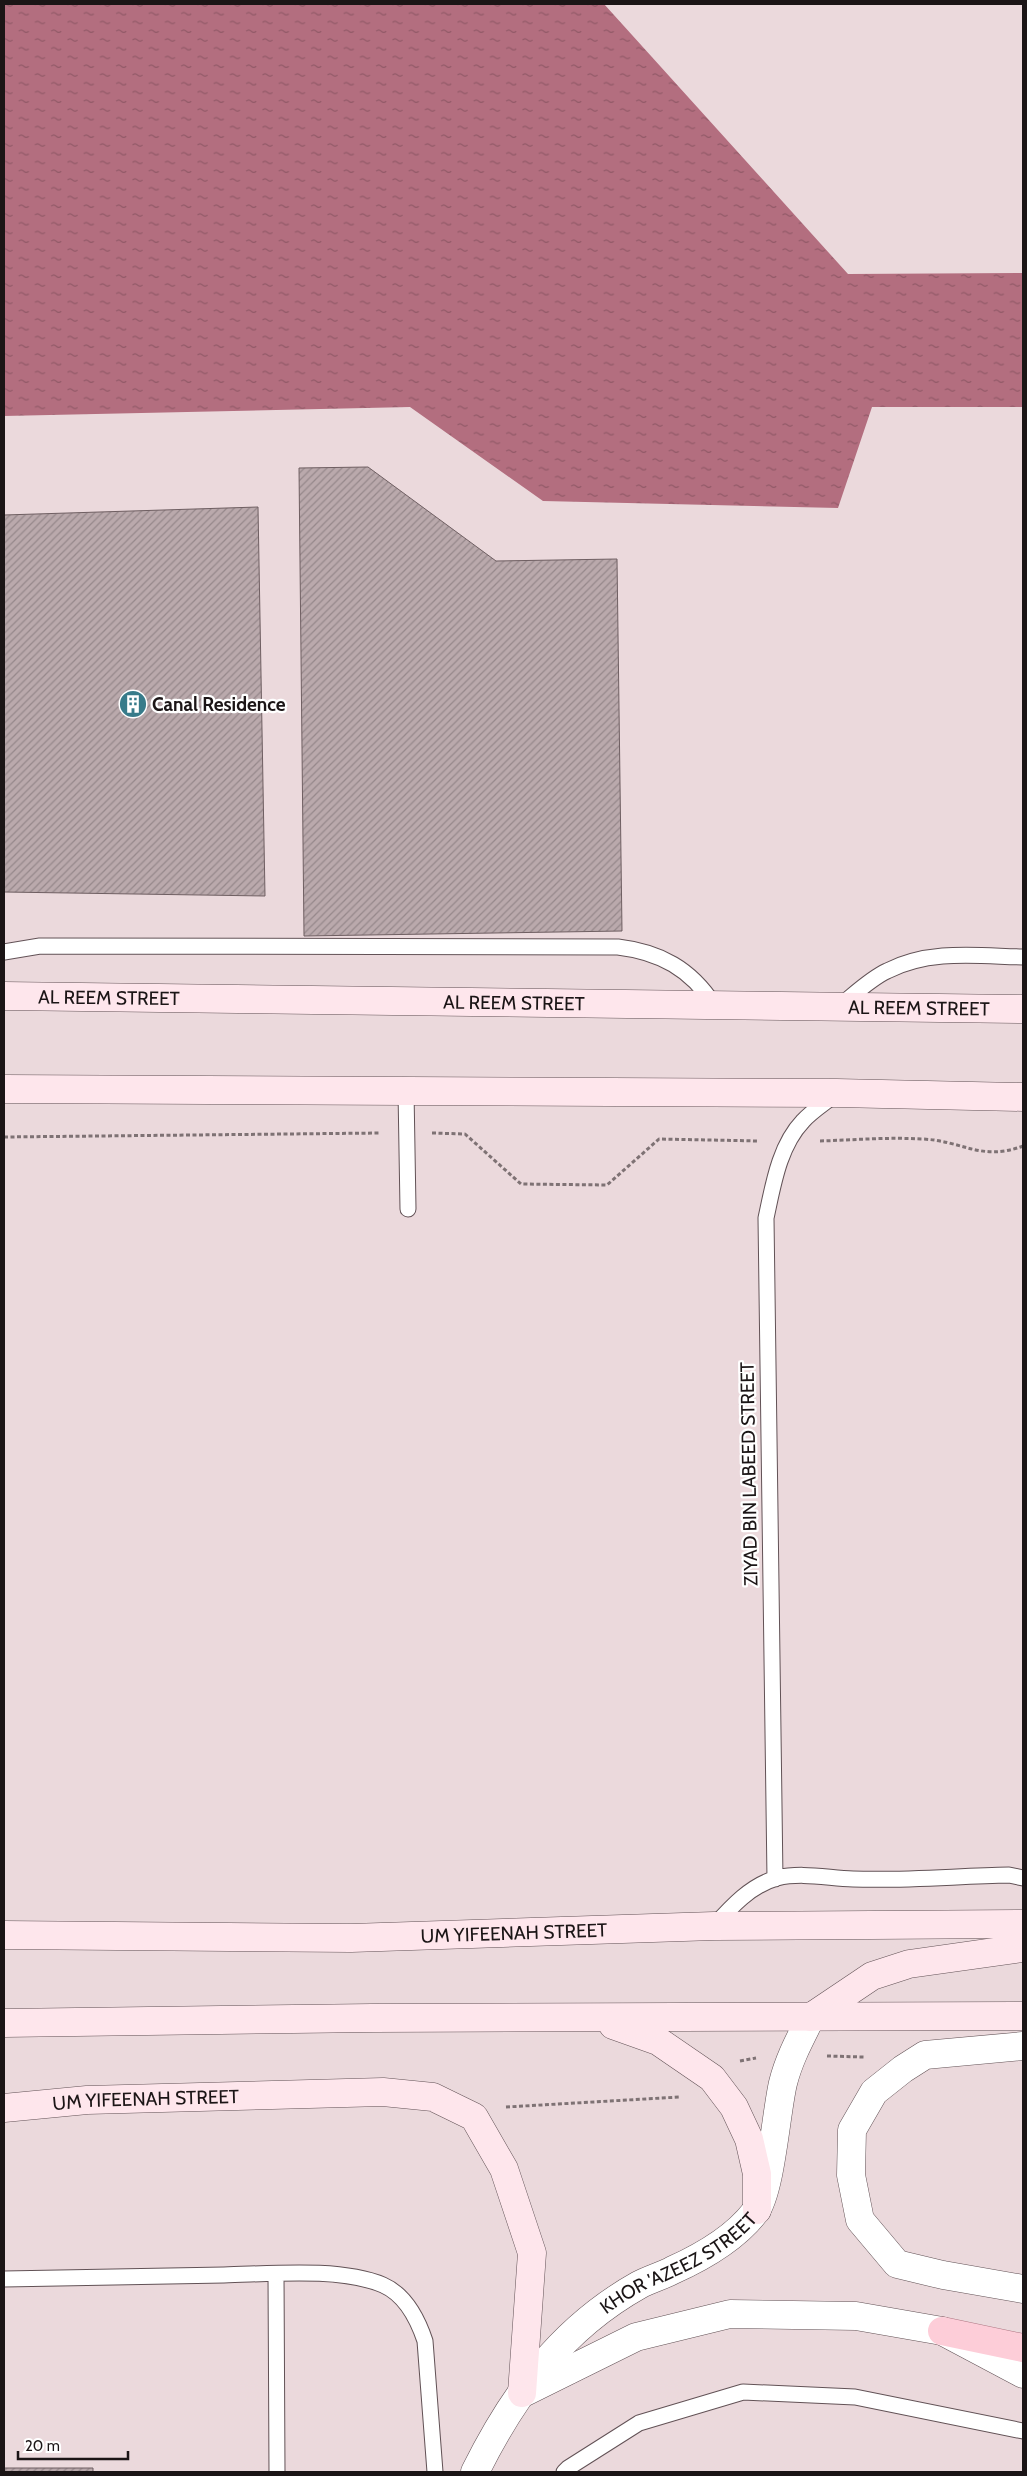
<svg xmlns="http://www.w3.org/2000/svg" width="1027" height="2476" font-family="Cabin,sans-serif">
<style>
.water{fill:url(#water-ripples)}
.building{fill:url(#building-hatch);stroke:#6f5f62}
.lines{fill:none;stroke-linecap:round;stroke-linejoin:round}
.service-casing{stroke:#625256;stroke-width:17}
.tertiary-casing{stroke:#625256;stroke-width:29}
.secondary-casing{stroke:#625256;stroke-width:29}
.primary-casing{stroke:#ad7783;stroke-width:29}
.path{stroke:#7e7274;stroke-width:3;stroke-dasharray:4 2.5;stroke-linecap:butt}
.service{stroke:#fff;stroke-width:15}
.tertiary{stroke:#fff;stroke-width:28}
.secondary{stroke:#fee6ec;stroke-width:28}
.primary{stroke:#fdcdd8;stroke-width:28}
.labels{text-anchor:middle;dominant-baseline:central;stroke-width:4.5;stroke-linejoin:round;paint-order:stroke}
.poi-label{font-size:19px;font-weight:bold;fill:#1b1516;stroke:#fff;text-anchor:start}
.street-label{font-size:19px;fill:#1b1516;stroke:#fff}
</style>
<defs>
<pattern id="water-ripples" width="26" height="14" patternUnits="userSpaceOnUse" patternTransform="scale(1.25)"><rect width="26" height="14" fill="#b36e7f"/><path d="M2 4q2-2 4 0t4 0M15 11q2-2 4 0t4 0" fill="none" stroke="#915967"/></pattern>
<pattern id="building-hatch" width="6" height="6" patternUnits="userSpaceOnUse" patternTransform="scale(1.25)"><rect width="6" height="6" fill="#baa9ac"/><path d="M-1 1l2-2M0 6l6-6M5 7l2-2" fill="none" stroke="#96888b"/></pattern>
</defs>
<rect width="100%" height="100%" fill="#ebd9dc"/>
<path class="water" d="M 4,4 L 604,4 L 848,274 L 1023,273 L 1023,407 L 872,407 L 838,508 L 543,501 L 410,407 L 4,416 Z"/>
<path class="building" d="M 368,467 L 496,561 L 617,559 L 622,931 L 304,936 L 299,468 Z
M 258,507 L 265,896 L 4,892 L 4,515 Z
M 4,2468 L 93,2468 L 93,2472 L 4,2472 Z"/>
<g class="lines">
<defs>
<path id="service" d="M 4,952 L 40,946 L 618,947 C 660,952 691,969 714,1005
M 841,1005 C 856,993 870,979 887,971 C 930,949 978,956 1023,957
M 406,1091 L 408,1209
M 775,1879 L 766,1218 C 773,1186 779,1146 803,1121 C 812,1111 825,1103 836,1094
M 714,1926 C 731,1907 751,1885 777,1878 C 802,1872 827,1878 853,1879 C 904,1881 957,1876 1009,1875 L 1023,1878
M 276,2274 L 277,2472
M 4,2279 C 77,2278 151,2276 224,2275 C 270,2274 340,2267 383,2285 C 406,2295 418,2320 425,2341 L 435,2472
M 564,2472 L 568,2468 L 639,2423 L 743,2392 L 855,2397 L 1023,2431"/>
<g id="tertiary">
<path d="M 1023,2046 L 925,2055 L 903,2069 L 874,2092 L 852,2130 L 851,2175 L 860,2220 L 897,2264 L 943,2275 L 1023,2289"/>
<path d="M 525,2392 L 636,2337 L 730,2314 L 856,2316 L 942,2331 L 1023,2374"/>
<path id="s1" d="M 475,2472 C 513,2395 562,2328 639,2285 C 650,2279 662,2276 673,2270 C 704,2256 735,2238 755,2212 C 771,2191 776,2112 783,2083 C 789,2059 800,2039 811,2017"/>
</g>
<g id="secondary">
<path id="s2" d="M 4,996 L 1023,1009"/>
<path d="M 4,1089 L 837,1093 L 1023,1097"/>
<path id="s3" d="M 4,1935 L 351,1938 L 714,1926 L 1023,1924"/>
<path d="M 811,2017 L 872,1976 L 909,1964 L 1023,1948"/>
<path d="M 4,2023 L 372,2018 L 1023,2016"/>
<path d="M 613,2025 L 658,2041 L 712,2078 L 734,2107 L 749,2139 L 757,2174 L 757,2210"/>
<path id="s4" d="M 4,2108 L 87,2100 L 383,2092 L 433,2097 L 474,2117 L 504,2169 L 532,2253 L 522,2393"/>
</g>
<path id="primary" d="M 942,2331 L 1023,2348"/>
</defs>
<use href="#service" class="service-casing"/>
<use href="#tertiary" class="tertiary-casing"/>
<use href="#secondary" class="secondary-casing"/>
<use href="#primary" class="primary-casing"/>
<path class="path" d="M 432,1133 L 465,1134 L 521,1184 L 607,1185 L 659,1139 L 759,1141
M 4,1137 L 381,1133
M 820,1141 C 854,1140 888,1137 921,1139 C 962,1140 980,1162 1023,1146
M 827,2056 L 864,2057
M 740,2061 L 756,2058
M 506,2107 L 679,2097"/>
<use href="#service" class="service"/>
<use href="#tertiary" class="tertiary"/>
<use href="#secondary" class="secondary"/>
<use href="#primary" class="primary"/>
</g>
<defs>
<symbol id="building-disc" viewBox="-11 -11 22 22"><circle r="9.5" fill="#377b8a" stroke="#fff"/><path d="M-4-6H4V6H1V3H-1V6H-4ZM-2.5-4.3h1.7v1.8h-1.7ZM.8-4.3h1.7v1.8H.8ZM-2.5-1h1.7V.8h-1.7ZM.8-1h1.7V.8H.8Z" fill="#fff"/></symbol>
</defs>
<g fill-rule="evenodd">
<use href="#building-disc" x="117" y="688" width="32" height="32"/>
</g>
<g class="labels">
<g class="poi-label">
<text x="152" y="704">Canal Residence</text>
</g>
<g class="street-label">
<text stroke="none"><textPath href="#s2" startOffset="105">AL REEM STREET</textPath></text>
<text stroke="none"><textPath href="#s2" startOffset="510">AL REEM STREET</textPath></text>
<text stroke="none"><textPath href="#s2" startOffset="915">AL REEM STREET</textPath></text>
<text transform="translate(749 1474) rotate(-91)">ZIYAD BIN LABEED STREET</text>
<text stroke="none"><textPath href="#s3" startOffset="510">UM YIFEENAH STREET</textPath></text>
<text stroke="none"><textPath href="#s4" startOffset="142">UM YIFEENAH STREET</textPath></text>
<text stroke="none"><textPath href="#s1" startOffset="298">KHOR 'AZEEZ STREET</textPath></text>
</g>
</g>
<rect width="1027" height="2476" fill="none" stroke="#1b1516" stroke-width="10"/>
<path d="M18 2451v8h110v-8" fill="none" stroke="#1b1516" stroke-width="2.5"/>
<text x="25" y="2451" font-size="15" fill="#1b1516" stroke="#ffffff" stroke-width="4" paint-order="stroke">20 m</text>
</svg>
